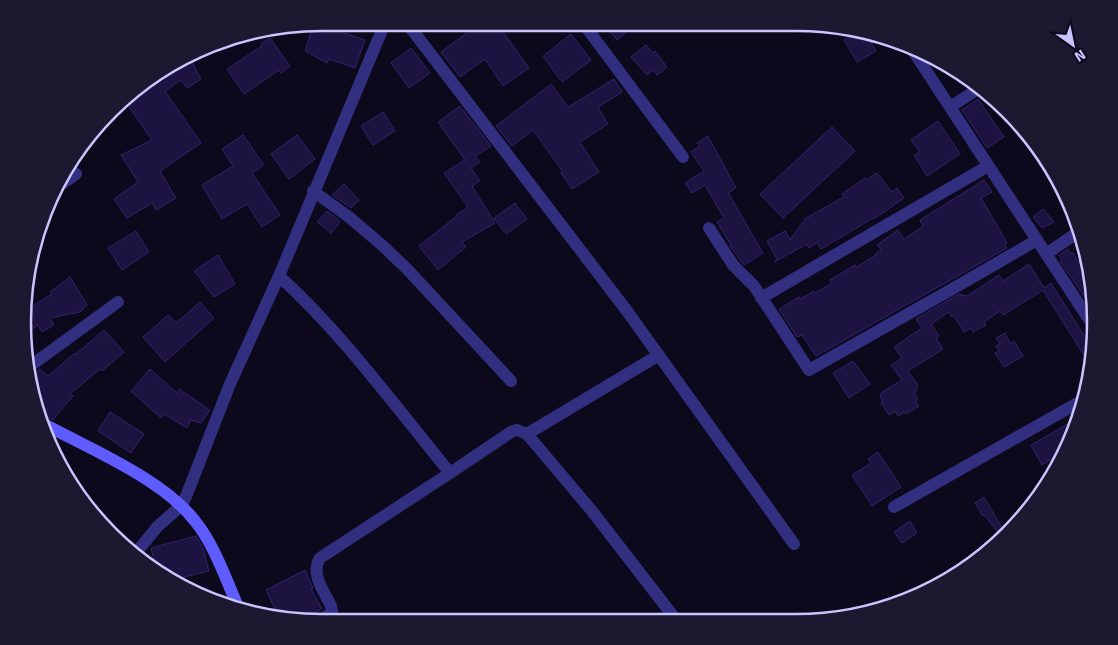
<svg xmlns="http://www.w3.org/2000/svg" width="1118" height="645" font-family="Signika,sans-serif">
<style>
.building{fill:#1c1340;stroke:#31236e}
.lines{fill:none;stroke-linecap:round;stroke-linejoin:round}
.street{stroke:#322f81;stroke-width:12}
.secondary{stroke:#5f5cff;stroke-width:12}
.rim{fill:none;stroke:#cbc5ff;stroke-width:2.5}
</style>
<rect width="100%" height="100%" fill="#0c091d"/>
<path class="building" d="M 322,22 L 330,23 L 341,26 L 344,33 L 365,40 L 355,68 L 329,59 L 327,63 L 305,51 L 314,24 Z
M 480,23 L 497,23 L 529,68 L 503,86 L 485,59 L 460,77 L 441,52 Z
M 603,23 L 638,23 L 617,40 Z
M 858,32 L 866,33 L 876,51 L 857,62 L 844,40 Z
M 571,34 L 591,60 L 562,82 L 543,56 Z
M 270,38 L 290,66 L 281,73 L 279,70 L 244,94 L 227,69 L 262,46 L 261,44 Z
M 646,45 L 653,53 L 655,51 L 667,67 L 657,75 L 653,70 L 647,75 L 631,57 Z
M 411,48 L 430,73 L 409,88 L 391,63 Z
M 190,58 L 201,79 L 187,88 L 181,80 L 165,91 L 201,143 L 160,171 L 176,198 L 156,210 L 152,203 L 127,218 L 114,199 L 138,182 L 121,155 L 152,140 L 125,101 L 140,84 Z
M 614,79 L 622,92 L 598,107 L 608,124 L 580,142 L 599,172 L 572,189 L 561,173 L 563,172 L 533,130 L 512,146 L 496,126 L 551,84 L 568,107 Z
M 978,99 L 1004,137 L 987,148 L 962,110 Z
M 460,106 L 491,146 L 475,156 L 480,162 L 471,168 L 480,181 L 472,186 L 495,223 L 462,242 L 466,247 L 438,270 L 419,246 L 457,216 L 456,215 L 468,207 L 444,173 L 465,160 L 438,122 Z
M 383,112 L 395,131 L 373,145 L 361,126 Z
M 938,121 L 960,154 L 927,176 L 914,155 L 920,152 L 911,140 Z
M 832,127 L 855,151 L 783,218 L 760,194 Z
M 243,135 L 264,165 L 252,173 L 280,215 L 262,227 L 247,204 L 222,219 L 202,185 L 233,166 L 222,149 Z
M 297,135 L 315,159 L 289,179 L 271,154 Z
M 708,136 L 736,188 L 728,193 L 730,196 L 763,253 L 744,265 L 730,246 L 731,245 L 717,222 L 724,218 L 705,185 L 692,193 L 685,183 L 704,171 L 691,152 L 700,146 L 697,143 Z
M 877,173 L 892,192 L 897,188 L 904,198 L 874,219 L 873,218 L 821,249 L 817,243 L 809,248 L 807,244 L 774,262 L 777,259 L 767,241 L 785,231 L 790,240 L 806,218 L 844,197 L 842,194 L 865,178 L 866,180 Z
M 984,180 L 992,192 L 981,198 L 1007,243 L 1004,244 L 1007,248 L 816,356 L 802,335 L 797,337 L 779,309 L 799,297 L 800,299 L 814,291 L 815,293 L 832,283 L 830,280 L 855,265 L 857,267 L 876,255 L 875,254 L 881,250 L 877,245 L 898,230 L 904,239 L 923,226 L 920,220 Z
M 344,184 L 359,200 L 351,208 L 332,195 Z
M 515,203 L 527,219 L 506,234 L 494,218 Z
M 1043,209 L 1054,222 L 1042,228 L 1033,217 Z
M 327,211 L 339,220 L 340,222 L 331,233 L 317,222 Z
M 136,231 L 149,252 L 122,270 L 108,248 Z
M 1068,249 L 1071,254 L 1073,253 L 1082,267 L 1089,262 L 1090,264 L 1090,305 L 1060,261 L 1062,259 L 1059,255 Z
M 218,255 L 235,284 L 214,297 L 194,271 Z
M 1029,264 L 1044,288 L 1051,283 L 1090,345 L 1090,365 L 1043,290 L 1003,315 L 1000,311 L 984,322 L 986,325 L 973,332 L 971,328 L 964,332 L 954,316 L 952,317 L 949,312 L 931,324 L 939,336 L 936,338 L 943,349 L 908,371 L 917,384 L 917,390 L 914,393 L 918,399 L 915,401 L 919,406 L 906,414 L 905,412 L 898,416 L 895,411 L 889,415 L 881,403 L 883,402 L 880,397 L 882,392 L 902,380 L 891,365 L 902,358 L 894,347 L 922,328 L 916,319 L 959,294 L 967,296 L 999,275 L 1003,281 Z
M 70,277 L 87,305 L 80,312 L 50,318 L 54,325 L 42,332 L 38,325 L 32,329 L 25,318 L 26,310 L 52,294 L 50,292 Z
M 200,302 L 214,318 L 165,362 L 143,337 L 168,315 L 176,323 Z
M 104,330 L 124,352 L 102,371 L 100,369 L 70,394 L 73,396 L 53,420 L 45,416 L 39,411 L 31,377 L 40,369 L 48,376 L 75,353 L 76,354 Z
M 1005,333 L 1011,344 L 1014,341 L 1023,356 L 1004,367 L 995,353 L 999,351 L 996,346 L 1000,344 L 996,338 Z
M 853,361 L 870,384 L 849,398 L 833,373 Z
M 150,369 L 177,393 L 179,389 L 210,410 L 201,423 L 191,420 L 187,428 L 164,414 L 161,418 L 131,391 Z
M 110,412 L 144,434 L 131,453 L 98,431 Z
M 1073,421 L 1059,455 L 1042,465 L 1031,445 Z
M 878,452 L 901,487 L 872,506 L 852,475 L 871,463 L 868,459 Z
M 984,497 L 1002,528 L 997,531 L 984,515 L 982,515 L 975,503 Z
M 910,521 L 917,533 L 902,543 L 894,532 Z
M 196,536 L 203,548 L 209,571 L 172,580 L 157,573 L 151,548 Z
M 305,570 L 313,588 L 311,589 L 322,609 L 298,621 L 264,614 L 275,609 L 266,590 Z"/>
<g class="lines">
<path class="street" d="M 401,23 L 407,25 L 413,31 L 627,311 L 794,544
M 583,23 L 683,157
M 912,49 L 1090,321
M 950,107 L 978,89
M 60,185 L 76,174
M 313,191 L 349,217 L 383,246 L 408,270 L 511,381
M 709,228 L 733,265 L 754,286 L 809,370 L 947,292 L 1037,240
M 1046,254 L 1077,233
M 279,276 C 343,334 395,406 450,473 L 511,432 L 517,430 L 527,434 L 659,355
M 761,298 L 988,166
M 29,367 L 118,302
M 527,434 L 592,511 L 677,621
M 894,507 L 1081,401
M 135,554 L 158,526 L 182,505 L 187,494 L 230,384 L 279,276 L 385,23
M 316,622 L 327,616 L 332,612 L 331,606 C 324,591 310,574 320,558 L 450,473"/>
<path class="secondary" d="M 42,423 C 88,448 163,479 195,521 C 214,544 227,582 239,609"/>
</g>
<path d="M0 0H1118V645H0ZM322 31H796A291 291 0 0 1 1087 322V323A291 291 0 0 1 796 614H322A291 291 0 0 1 31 323V322A291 291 0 0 1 322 31Z" fill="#1b182f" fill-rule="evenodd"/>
<path class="rim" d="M322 31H796A291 291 0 0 1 1087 322V323A291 291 0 0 1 796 614H322A291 291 0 0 1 31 323V322A291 291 0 0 1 322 31Z"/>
<g transform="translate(1073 45) rotate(147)" stroke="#0c091d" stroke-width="4" paint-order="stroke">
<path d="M0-4L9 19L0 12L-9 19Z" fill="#cbc5ff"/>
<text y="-8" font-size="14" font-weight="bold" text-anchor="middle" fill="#cbc5ff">N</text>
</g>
</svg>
